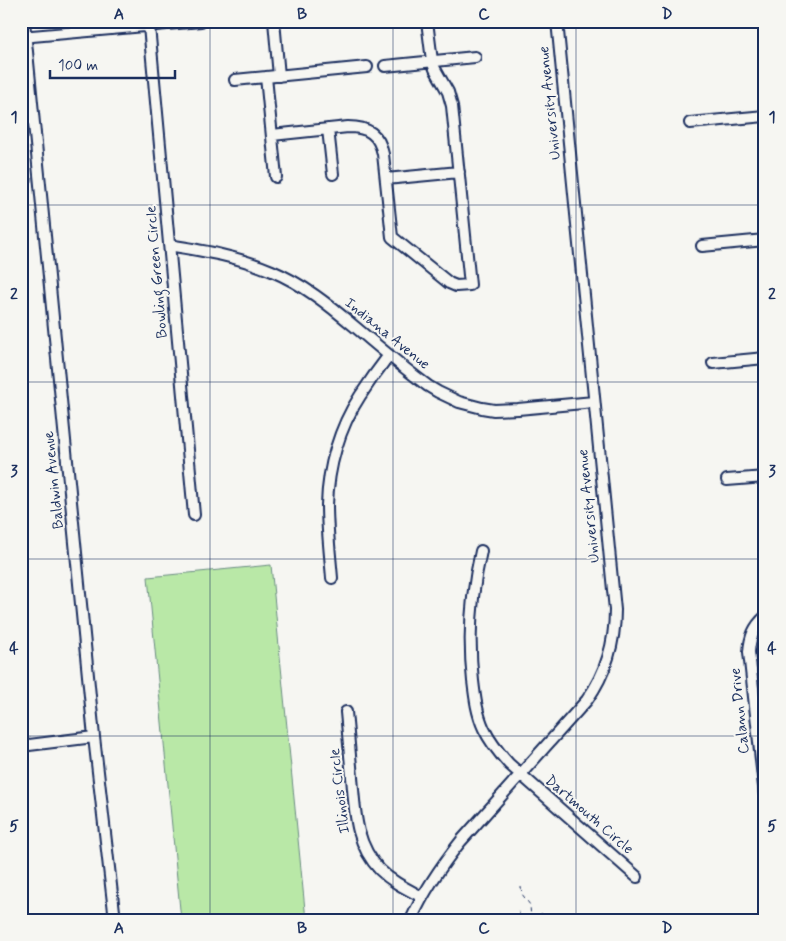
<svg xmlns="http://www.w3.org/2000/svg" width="786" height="941" font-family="Mynerve,sans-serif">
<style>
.green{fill:#b9e8a7;stroke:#6a8c82}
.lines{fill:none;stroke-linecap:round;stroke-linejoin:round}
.minor-casing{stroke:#1b2f5e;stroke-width:14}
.path{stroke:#1b2f5e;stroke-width:1;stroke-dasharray:4 4;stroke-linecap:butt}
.minor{stroke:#f6f6f2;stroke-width:10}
.grid{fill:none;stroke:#1b2f5e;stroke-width:1;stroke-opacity:0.55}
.labels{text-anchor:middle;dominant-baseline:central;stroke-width:4;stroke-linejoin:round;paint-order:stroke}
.street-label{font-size:15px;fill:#1b2f5e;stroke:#f6f6f2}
.neatline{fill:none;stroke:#1b2f5e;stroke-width:2}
.grid-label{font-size:16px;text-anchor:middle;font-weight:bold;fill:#1b2f5e}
</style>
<rect width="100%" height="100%" fill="#f6f6f2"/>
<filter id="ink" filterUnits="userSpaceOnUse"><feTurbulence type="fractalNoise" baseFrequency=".02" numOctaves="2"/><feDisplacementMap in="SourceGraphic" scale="10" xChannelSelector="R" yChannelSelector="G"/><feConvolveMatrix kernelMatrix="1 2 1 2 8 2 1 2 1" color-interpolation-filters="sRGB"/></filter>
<g filter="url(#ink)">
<path class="green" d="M 271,565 L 306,920 L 181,920 L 148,577 Z"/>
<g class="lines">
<defs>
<path id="minor" d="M 24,21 L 94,737 L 115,920
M 274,21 L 279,76
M 149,26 L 194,515
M 21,37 L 201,21
M 385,66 L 475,57
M 266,77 L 276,177
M 235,80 L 367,67
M 690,123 L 765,116
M 328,129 L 333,174
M 272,135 L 348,127 C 368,127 379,134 383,154 L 392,237 L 449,283 L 456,286 L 470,285 L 452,106 L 448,92 L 435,69 L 432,61 L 427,21
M 386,179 L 459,172
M 169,245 C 205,251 239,257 272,271 C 303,284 329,305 354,326 C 378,346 402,367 428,386 L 438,392 L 459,402 L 482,408 L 494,410 L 518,409 L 594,402
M 702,246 L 765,240
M 713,363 L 765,358
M 727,480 L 765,477
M 481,551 C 471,594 468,637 473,681 C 475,698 477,714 484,729 C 490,742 499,753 509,764 L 637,877
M 332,578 C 330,554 327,530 327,505 C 328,467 339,428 360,396 C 369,382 379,368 389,355
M 765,617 C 754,627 750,637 749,652 L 765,796
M 346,712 C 348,734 350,755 352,777 C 355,811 355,844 380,870 C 392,882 407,889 422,897
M 21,746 L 94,737
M 411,920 C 424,891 441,866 461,841 L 587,700 C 606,673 615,643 615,610 L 557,21"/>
</defs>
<use href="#minor" class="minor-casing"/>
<path class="path" d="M 521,887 L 522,894 L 530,905 L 531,920
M 517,911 L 527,920
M 532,920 L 544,912"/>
<use href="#minor" class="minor"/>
</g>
</g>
<path class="grid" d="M 210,21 L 210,920M 393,21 L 393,920M 576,21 L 576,920M 21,205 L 765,205M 21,382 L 765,382M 21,559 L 765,559M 21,736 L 765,736"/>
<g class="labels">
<g class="street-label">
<text transform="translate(550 103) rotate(-96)">University Avenue</text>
<text transform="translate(157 272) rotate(-95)">Bowling Green Circle</text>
<text transform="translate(387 334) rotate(39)">Indiana Avenue</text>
<text transform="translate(54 480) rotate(-96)">Baldwin Avenue</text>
<text transform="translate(589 506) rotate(-96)">University Avenue</text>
<text transform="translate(740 711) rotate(-96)">Calann Drive</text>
<text transform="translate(340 791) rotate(-97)">Illinois Circle</text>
<text transform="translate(589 815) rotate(41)">Dartmouth Circle</text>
</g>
</g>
<rect width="786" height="941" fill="none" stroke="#f6f6f2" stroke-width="55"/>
<path d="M50 70v8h125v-8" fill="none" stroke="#1b2f5e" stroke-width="2.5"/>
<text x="58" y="70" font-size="15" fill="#1b2f5e" stroke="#f6f6f2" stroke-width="4" paint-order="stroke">100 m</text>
<rect x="28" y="28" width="730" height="886" class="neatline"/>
<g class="grid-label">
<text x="119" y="19">A</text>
<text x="302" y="19">B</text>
<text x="484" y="19">C</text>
<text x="667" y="19">D</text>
<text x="14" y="122">1</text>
<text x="772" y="122">1</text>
<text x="14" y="299">2</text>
<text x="772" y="299">2</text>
<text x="14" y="476">3</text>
<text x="772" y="476">3</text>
<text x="14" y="653">4</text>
<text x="772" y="653">4</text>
<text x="14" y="831">5</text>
<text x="772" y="831">5</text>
<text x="119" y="933">A</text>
<text x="302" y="933">B</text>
<text x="484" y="933">C</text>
<text x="667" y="933">D</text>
</g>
</svg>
